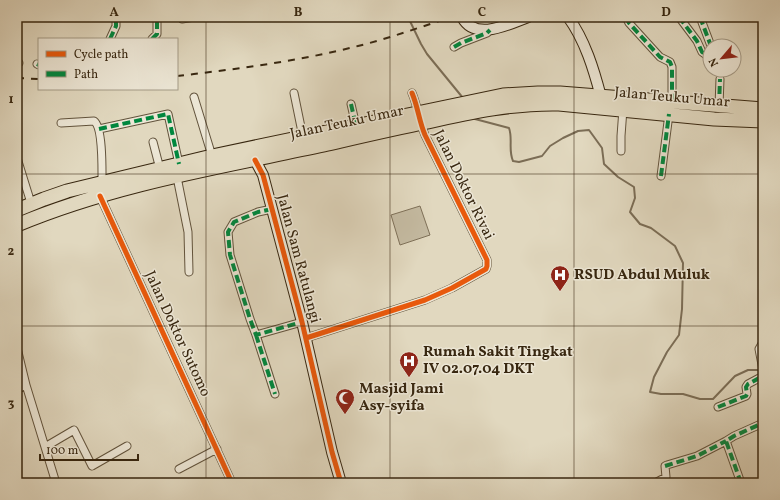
<svg xmlns="http://www.w3.org/2000/svg" width="780" height="500" font-family="Vollkorn,serif">
<style>
.green{fill:#c4baa1;stroke:#7e7058}
.lines{fill:none;stroke-linecap:round;stroke-linejoin:round}
.stream{stroke:#7b6d56;stroke-width:2}
.street-casing{stroke:#62533c;stroke-width:9}
.secondary-casing{stroke:#382710;stroke-width:12}
.highway-casing{stroke:#382710;stroke-width:15}
.street{stroke:#ece6d5;stroke-width:7}
.secondary{stroke:#ece6d5;stroke-width:10}
.highway{stroke:#e1d8bf;stroke-width:13}
.rail{stroke:#382710;stroke-width:2;stroke-dasharray:7 7;stroke-linecap:butt}
.quiet{stroke:#00873e;stroke-width:4;stroke-dasharray:8 4;stroke-linecap:butt}
.cycleway-casing{stroke:#ece6d5;stroke-width:8}
.cycleway{stroke:#e8590c;stroke-width:5}
.grid{fill:none;stroke:#382710;stroke-width:1;stroke-opacity:0.55}
.labels{text-anchor:middle;dominant-baseline:central;stroke-width:3;stroke-linejoin:round;paint-order:stroke}
.street-label{font-size:15px;fill:#382710;stroke:#ece6d5}
.poi-label{font-size:15px;font-weight:bold;fill:#382710;stroke:#ece6d5;text-anchor:start}
.neatline{fill:none;stroke:#382710;stroke-width:1.5}
.grid-label{font-size:13px;text-anchor:middle;font-weight:bold;fill:#382710}
</style>
<rect width="100%" height="100%" fill="#e1d8bf"/>
<filter id="stains"><feTurbulence type="fractalNoise" baseFrequency=".005" numOctaves="4"/><feColorMatrix values="0 0 0 0 .2 0 0 0 0 .09 0 0 0 0 .02 0 0 0 .5 -.17"/></filter>
<radialGradient id="worn" r=".72"><stop offset=".6" stop-color="#630" stop-opacity="0"/><stop offset="1" stop-color="#630" stop-opacity=".3"/></radialGradient>
<path class="green" d="M 420,206 L 430,235 L 400,245 L 391,215 Z"/>
<g class="lines">
<path class="stream" d="M 408,17 L 421,44 L 427,54 L 463,98
M 473,117 L 475,119 L 509,128 C 513,139 508,150 513,161 L 519,162 L 542,156 L 550,146 L 563,138 L 578,131 L 589,130 L 602,148 L 604,164 L 618,177 L 634,187 L 635,198 L 630,212 L 640,224 L 651,228 L 675,246 L 683,263 L 682,309 L 679,335 L 667,352 L 654,377 L 650,392 L 661,394 L 683,394 L 700,399 L 713,399 L 735,376 L 748,370 L 762,370"/>
<defs>
<path id="street" d="M 181,17 L 182,19 L 194,17
M 626,17 L 629,23 L 660,57 L 670,62 L 672,67 L 672,102
M 679,17 L 697,41 L 702,52 L 706,55 L 710,55
M 700,17 L 711,46
M 110,39 L 116,26 L 116,17
M 152,39 L 157,34 L 157,17
M 454,47 L 461,43 L 487,33 L 490,30
M 17,63 L 19,63
M 37,64 L 39,65
M 294,93 L 303,137
M 194,97 L 212,156
M 351,104 L 356,126
M 719,106 L 720,79
M 61,123 L 94,121 C 103,127 102,171 102,183
M 99,129 L 168,114 L 179,164
M 153,142 L 160,169
M 621,151 L 621,136 L 623,109
M 17,158 L 31,203
M 661,176 L 669,114
M 177,177 L 188,232 L 189,272
M 100,196 L 232,483
M 272,209 L 258,212 L 234,222 L 228,232 L 230,255 L 250,319 L 256,335 L 302,322
M 256,335 L 275,394
M 306,338 L 425,300 L 452,288 L 486,269 L 487,266 L 487,260 L 425,135 C 419,121 418,107 412,93
M 763,342 L 759,349 L 763,370
M 17,348 L 26,385 L 56,483
M 17,389 L 26,385
M 718,407 L 746,396 L 747,394 L 746,387 L 748,384 L 763,376
M 45,447 L 74,430 L 92,466 L 127,446
M 179,469 L 217,449
M 655,483 L 666,477 L 665,466 L 667,465 L 697,456 L 726,441
M 741,483 L 726,441 L 734,436 L 763,423"/>
<path id="secondary" d="M 462,17 C 475,42 509,24 528,17
M 568,17 C 585,40 594,70 601,97
M 255,160 L 263,175 L 302,322 L 332,452 L 341,483"/>
<path id="highway" d="M 17,210 L 44,199 L 67,191 L 212,156 L 503,95 L 538,93 L 560,93 L 763,109
M 17,225 C 115,184 221,167 324,145 C 359,137 393,129 428,122 C 471,112 515,103 559,104 L 714,119 L 763,121"/>
</defs>
<use href="#street" class="street-casing"/>
<use href="#secondary" class="secondary-casing"/>
<use href="#highway" class="highway-casing"/>
<use href="#street" class="street"/>
<use href="#secondary" class="secondary"/>
<use href="#highway" class="highway"/>
<path class="rail" d="M 177,76 C 238,69 299,61 358,46 C 390,38 421,27 451,17
M 17,78 L 39,79"/>
<path class="quiet" d="M 181,17 L 182,19 L 194,17
M 626,17 L 629,23 L 660,57 L 670,62 L 672,67 L 672,102
M 679,17 L 697,41 L 702,52 L 706,55 L 710,55
M 700,17 L 711,46
M 110,39 L 116,26 L 116,17
M 152,39 L 157,34 L 157,17
M 454,47 L 461,43 L 487,33 L 490,30
M 17,63 L 19,63
M 37,64 L 39,65
M 351,104 L 356,126
M 719,106 L 720,79
M 99,129 L 168,114 L 179,164
M 661,176 L 669,114
M 272,209 L 258,212 L 234,222 L 228,232 L 230,255 L 250,319 L 256,335 L 302,322
M 256,335 L 275,394
M 718,407 L 746,396 L 747,394 L 746,387 L 748,384 L 763,376
M 665,466 L 697,456 L 726,441
M 741,483 L 726,441 L 734,436 L 763,423"/>
<defs>
<path id="cycleway" d="M 255,160 L 263,175 L 302,322 L 332,452 L 341,483
M 100,196 L 232,483
M 306,338 L 425,300 L 452,288 L 486,269 L 487,266 L 487,260 L 425,135 C 419,121 418,107 412,93"/>
</defs>
<use href="#cycleway" class="cycleway-casing"/>
<use href="#cycleway" class="cycleway"/>
</g>
<path class="grid" d="M 206,17 L 206,483M 390,17 L 390,483M 574,17 L 574,483M 17,174 L 763,174M 17,326 L 763,326"/>
<defs>
<symbol id="hospital-pin" viewBox="-11 -11 22 30"><path d="M0 17L-7.5 6A9.5 9.5 0 1 1 7.5 6Z" fill="#8f2418" stroke="#ece6d5"/><path d="M-5-5h3v3.5h4V-5h3V5h-3V1.5h-4V5h-3Z" fill="#fff"/></symbol>
<symbol id="mosque-pin" viewBox="-11 -11 22 30"><path d="M0 17L-7.5 6A9.5 9.5 0 1 1 7.5 6Z" fill="#8f2418" stroke="#ece6d5"/><path d="M3.5-4.9A6 6 0 1 0 3.5 4.9A5 5 0 1 1 3.5-4.9Z" fill="#fff"/></symbol>
</defs>
<g fill-rule="evenodd">
<use href="#hospital-pin" x="549" y="264" width="22" height="30"/>
<use href="#hospital-pin" x="398" y="350" width="22" height="30"/>
<use href="#mosque-pin" x="334" y="387" width="22" height="30"/>
</g>
<g class="labels">
<g class="street-label">
<text transform="translate(672 98) rotate(5)">Jalan Teuku Umar</text>
<text transform="translate(347 123) rotate(-12)">Jalan Teuku Umar</text>
<text transform="translate(463 185) rotate(64)">Jalan Doktor Rivai</text>
<text transform="translate(298 259) rotate(75)">Jalan Sam Ratulangi</text>
<text transform="translate(177 334) rotate(65)">Jalan Doktor Sutomo</text>
</g>
<g class="poi-label">
<text x="574" y="275">RSUD Abdul Muluk</text>
<text x="423" y="352">Rumah Sakit Tingkat<tspan x="423" dy="17">IV 02.07.04 DKT</tspan></text>
<text x="359" y="389">Masjid Jami<tspan x="359" dy="17">Asy-syifa</tspan></text>
</g>
</g>
<rect width="780" height="500" fill="none" stroke="#e1d8bf" stroke-width="44"/>
<rect x="38" y="38" width="140" height="52" fill="#ece6d5" stroke="#a49a86"/>
<rect x="46" y="51" width="20" height="6" fill="#e8590c" stroke="#a49a86"/>
<text x="74" y="58" font-size="12" fill="#382710">Cycle path</text>
<rect x="46" y="71" width="20" height="6" fill="#00873e" stroke="#a49a86"/>
<text x="74" y="78" font-size="12" fill="#382710">Path</text>
<g transform="translate(722 58) rotate(242)"><circle r="19" fill="#ece6d5" stroke="#a49a86"/>
<path d="M0-3L7 15L0 10L-7 15Z" fill="#8f2418"/>
<text y="-6" font-size="11" font-weight="bold" text-anchor="middle" fill="#382710">N</text>
</g>
<path d="M40 454v6h98v-6" fill="none" stroke="#382710" stroke-width="2"/>
<text x="46" y="454" font-size="12" fill="#382710" stroke="#ece6d5" stroke-width="3" paint-order="stroke">100 m</text>
<rect x="22" y="22" width="736" height="456" class="neatline"/>
<g class="grid-label">
<text x="114" y="16">A</text>
<text x="298" y="16">B</text>
<text x="482" y="16">C</text>
<text x="666" y="16">D</text>
<text x="11" y="103">1</text>
<text x="11" y="255">2</text>
<text x="11" y="407">3</text>
</g>
<rect width="100%" height="100%" filter="url(#stains)"/>
<rect width="100%" height="100%" fill="url(#worn)"/>
</svg>
